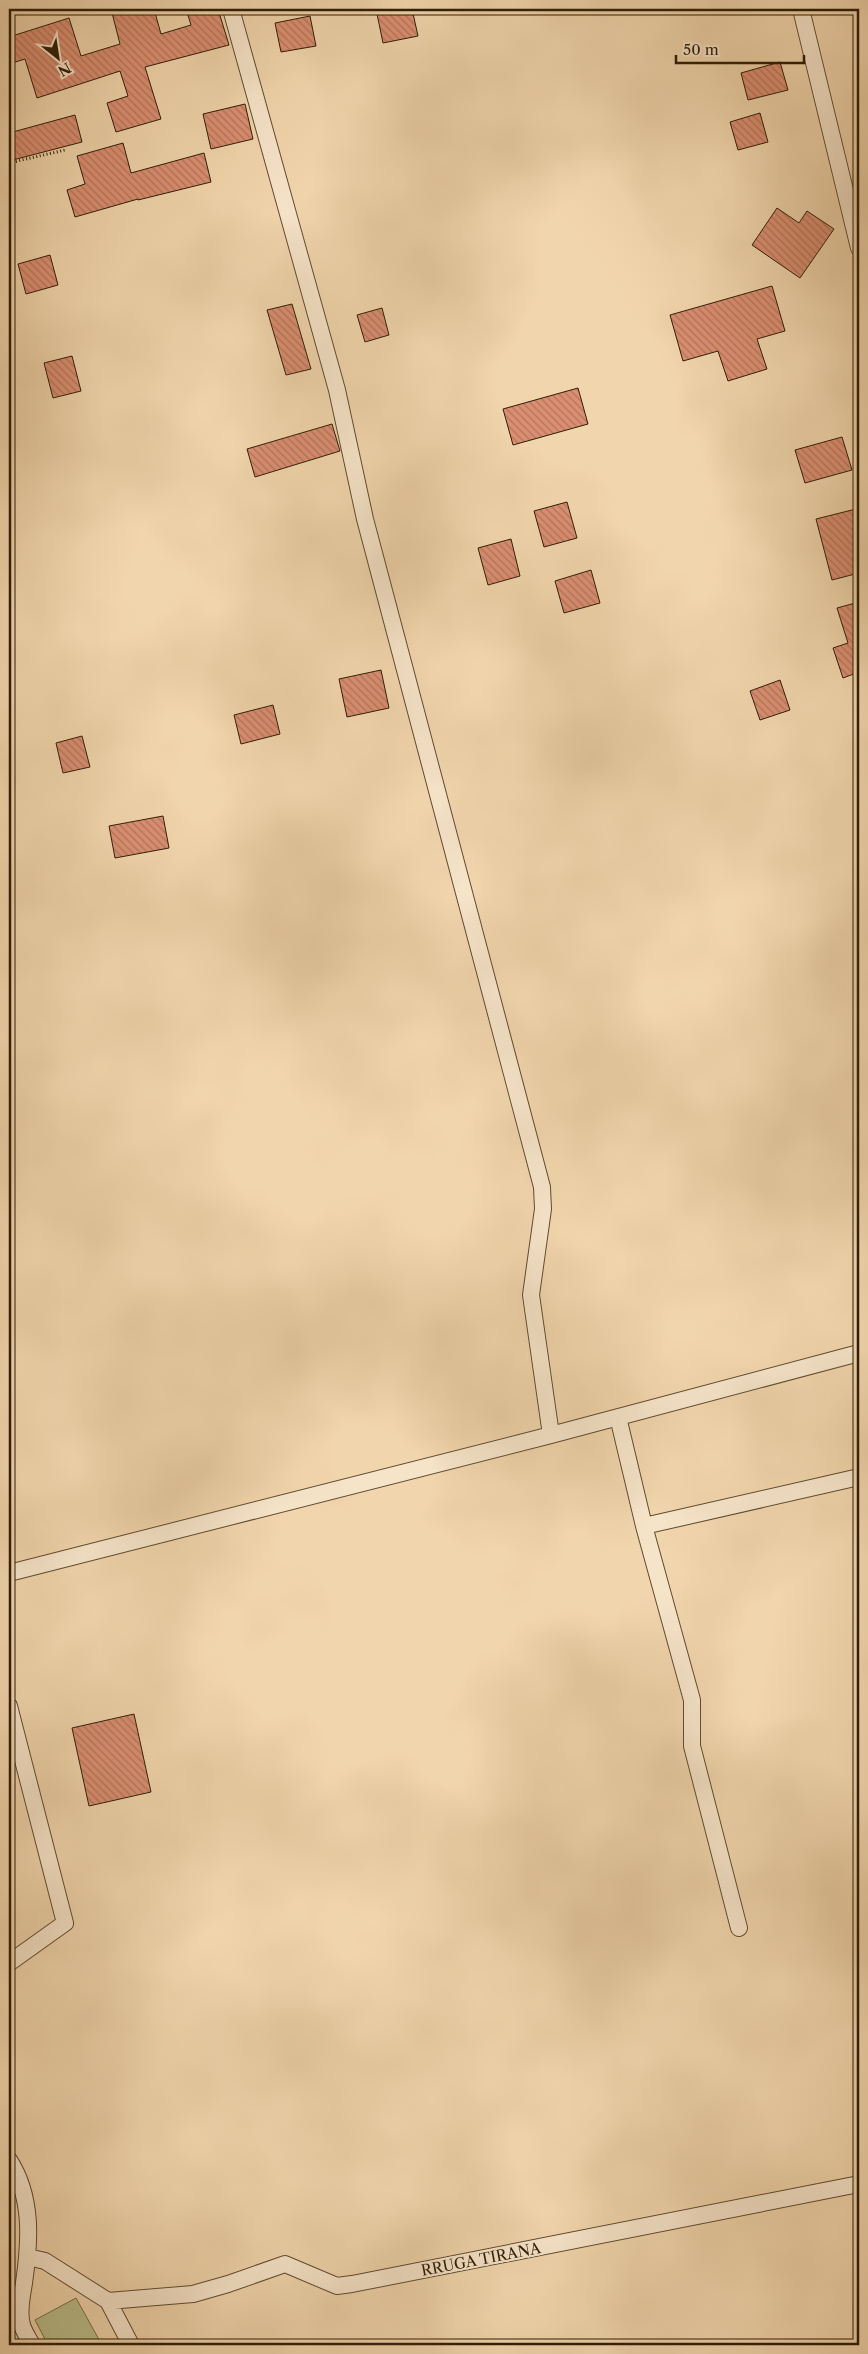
<svg xmlns="http://www.w3.org/2000/svg" width="868" height="2354" font-family="'Libre Caslon Text',serif">
<style>
.grass{fill:#b9bd8a;stroke:#746d48}
.building{fill:url(#building-back-hatch);stroke:#2f1d07}
.lines{fill:none;stroke-linecap:round;stroke-linejoin:round}
.minor-casing{stroke:#604b30;stroke-width:18}
.path{stroke:#2f1d07;stroke-width:3;stroke-dasharray:1 2.5;stroke-linecap:butt}
.minor{stroke:#f6e4c9;stroke-width:16}
.labels{text-anchor:middle;dominant-baseline:central;stroke-width:4;stroke-linejoin:round;paint-order:stroke}
.street-label{font-size:15px;fill:#2f1d07;stroke:#f6e4c9}
</style>
<defs>
<pattern id="building-back-hatch" width="6" height="6" patternUnits="userSpaceOnUse" patternTransform="scale(1.25)"><rect width="6" height="6" fill="#db8f72"/><path d="M-1 5l2 2M0 0l6 6M5-1l2 2" fill="none" stroke="#b2745c"/></pattern>
</defs>
<rect width="100%" height="100%" fill="#f1d5ac"/>
<filter id="stains"><feTurbulence type="fractalNoise" baseFrequency=".004" numOctaves="4"/><feColorMatrix values="0 0 0 0 .2 0 0 0 0 .09 0 0 0 0 .02 0 0 0 .5 -.17"/></filter>
<radialGradient id="worn" r=".72"><stop offset=".6" stop-color="#630" stop-opacity="0"/><stop offset="1" stop-color="#630" stop-opacity=".3"/></radialGradient>
<path class="grass" d="M 76,2298 L 102,2345 L 48,2345 L 35,2320 Z"/>
<path class="building" d="M 111,9 L 154,9 L 161,34 L 191,25 L 186,9 L 218,9 L 229,45 L 145,67 L 161,119 L 116,132 L 107,103 L 128,96 L 120,71 L 37,98 L 25,59 L 9,64 L 9,37 L 69,18 L 81,56 L 120,44 Z
M 401,9 L 412,9 L 418,36 L 383,43 L 377,14 Z
M 310,16 L 316,46 L 281,52 L 275,23 Z
M 780,62 L 788,90 L 748,100 L 741,73 Z
M 245,104 L 253,139 L 211,149 L 203,114 Z
M 760,113 L 768,142 L 738,150 L 730,122 Z
M 75,115 L 82,142 L 9,161 L 9,133 Z
M 123,143 L 131,173 L 204,153 L 211,182 L 138,200 L 138,199 L 75,217 L 67,190 L 85,184 L 77,156 Z
M 777,208 L 799,223 L 807,211 L 834,229 L 800,278 L 752,245 Z
M 50,255 L 58,285 L 26,294 L 18,264 Z
M 772,286 L 785,331 L 757,339 L 767,369 L 728,381 L 718,351 L 683,361 L 670,315 Z
M 292,304 L 311,369 L 286,375 L 267,310 Z
M 382,308 L 389,335 L 365,342 L 357,315 Z
M 72,356 L 81,391 L 53,398 L 44,363 Z
M 578,388 L 588,424 L 513,445 L 503,409 Z
M 332,424 L 340,451 L 255,477 L 247,449 Z
M 842,437 L 852,470 L 805,483 L 795,450 Z
M 567,502 L 577,538 L 544,547 L 534,511 Z
M 856,509 L 859,523 L 859,573 L 832,580 L 816,519 Z
M 511,539 L 520,576 L 488,585 L 478,548 Z
M 591,570 L 600,603 L 564,613 L 555,581 Z
M 859,602 L 859,672 L 843,678 L 833,648 L 848,643 L 837,608 Z
M 381,670 L 389,708 L 347,717 L 339,679 Z
M 780,680 L 790,710 L 760,720 L 750,691 Z
M 273,705 L 280,734 L 241,744 L 234,715 Z
M 82,736 L 90,767 L 63,773 L 56,743 Z
M 163,816 L 169,848 L 115,858 L 109,826 Z
M 134,1714 L 151,1792 L 89,1806 L 72,1728 Z"/>
<g class="lines">
<defs>
<path id="minor" d="M 231,9 L 337,390 L 365,519 L 542,1187 L 543,1209 L 531,1295 L 551,1435
M 801,9 L 859,248
M 618,1417 L 644,1526 L 692,1700 L 692,1746 L 739,1928
M 644,1526 L 859,1477
M 9,1573 L 551,1435 L 859,1353
M 9,1706 L 65,1923 L 9,1963
M 9,2160 C 33,2197 30,2241 24,2283 C 22,2296 18,2312 22,2325 C 24,2332 29,2339 32,2345
M 28,2257 L 45,2261 L 108,2301 L 131,2345
M 108,2301 L 193,2294 L 228,2284 L 285,2264 L 337,2286 L 352,2284 L 859,2184"/>
</defs>
<use href="#minor" class="minor-casing"/>
<path class="path" d="M 9,163 L 65,150"/>
<use href="#minor" class="minor"/>
</g>
<g class="labels">
<g class="street-label">
<text transform="translate(481 2259) rotate(-11)">RRUGA TIRANA</text>
</g>
</g>
<rect width="868" height="2354" fill="none" stroke="#f1d5ac" stroke-width="30"/>
<rect x="10" y="10" width="848" height="2334" fill="none" stroke="#2f1d07" stroke-width="2.5"/>
<rect x="15" y="15" width="838" height="2324" fill="none" stroke="#2f1d07"/>
<g transform="translate(58 58) rotate(150)" stroke="#f6e4c9" stroke-width="4" paint-order="stroke">
<path d="M0-4L9 19L0 12L-9 19Z" fill="#2f1d07"/>
<text y="-8" font-size="14" font-weight="bold" text-anchor="middle" fill="#2f1d07">N</text>
</g>
<path d="M676 55v8h128v-8" fill="none" stroke="#2f1d07" stroke-width="2.5"/>
<text x="683" y="55" font-size="15" fill="#2f1d07" stroke="#f6e4c9" stroke-width="4" paint-order="stroke">50 m</text>
<rect width="100%" height="100%" filter="url(#stains)"/>
<rect width="100%" height="100%" fill="url(#worn)"/>
</svg>
